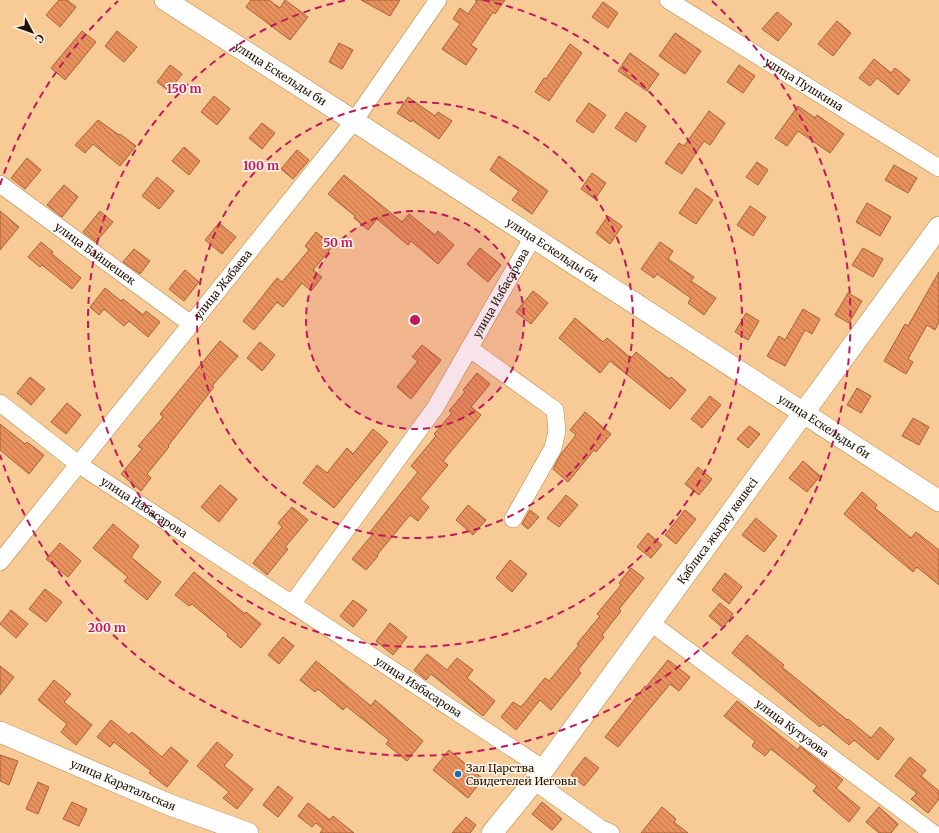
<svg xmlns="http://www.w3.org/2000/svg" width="939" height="833" font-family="Merriweather,serif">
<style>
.building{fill:url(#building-back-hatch);stroke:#a66136}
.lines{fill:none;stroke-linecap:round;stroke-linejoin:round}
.minor-casing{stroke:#b7823e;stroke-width:18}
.tertiary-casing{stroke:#b7823e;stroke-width:22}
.minor{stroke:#fff;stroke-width:17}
.tertiary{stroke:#fff;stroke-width:21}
.ring{fill:none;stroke:#c2185b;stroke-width:2;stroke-dasharray:7 5}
.poi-dot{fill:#146dba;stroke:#fff3e6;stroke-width:1.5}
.labels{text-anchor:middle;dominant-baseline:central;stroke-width:3.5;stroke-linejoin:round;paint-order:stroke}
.street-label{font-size:11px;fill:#211100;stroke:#fff3e6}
.poi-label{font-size:11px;fill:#211100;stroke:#fff3e6;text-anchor:start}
.centre{fill:#c2185b;stroke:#fff3e6;stroke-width:2}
.ring-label{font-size:12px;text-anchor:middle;font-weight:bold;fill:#c2185b;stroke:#fff3e6;stroke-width:3.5;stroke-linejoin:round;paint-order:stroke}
</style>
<defs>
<pattern id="building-back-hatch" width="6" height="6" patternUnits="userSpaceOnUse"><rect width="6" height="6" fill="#e9915c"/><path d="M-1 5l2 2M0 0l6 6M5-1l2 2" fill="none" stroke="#bc754a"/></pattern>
</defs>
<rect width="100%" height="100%" fill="#f8cb96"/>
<path class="building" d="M 59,0 L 67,0 L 76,7 L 60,27 L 46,15 Z
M 251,0 L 269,0 L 280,8 L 285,0 L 308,17 L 290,40 L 246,7 Z
M 361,0 L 400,0 L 390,16 Z
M 475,0 L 505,0 L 495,14 L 493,12 L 471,45 L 477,49 L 466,65 L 442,49 L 460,24 L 453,19 L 460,8 L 468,14 L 477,1 Z
M 603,2 L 618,13 L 608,28 L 592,17 Z
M 777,12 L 792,24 L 778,41 L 762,29 Z
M 837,21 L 851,33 L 833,56 L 818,44 Z
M 82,31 L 96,42 L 65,80 L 51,68 Z
M 117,31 L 137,47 L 124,62 L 105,46 Z
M 675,33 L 701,51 L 685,74 L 659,56 Z
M 339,43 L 353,50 L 342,69 L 329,62 Z
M 570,44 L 582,53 L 549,101 L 535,92 L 544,78 L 546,79 Z
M 630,53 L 659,74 L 647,91 L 618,71 Z
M 874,59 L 891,73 L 895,68 L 910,80 L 898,95 L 877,78 L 870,86 L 859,78 Z
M 170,65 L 182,74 L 169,91 L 157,82 Z
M 739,65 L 755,76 L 743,93 L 727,82 Z
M 214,96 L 230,109 L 217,125 L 201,112 Z
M 408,97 L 435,116 L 438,112 L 452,121 L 439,139 L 412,120 L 411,122 L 397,113 Z
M 589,103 L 606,115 L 593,133 L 576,121 Z
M 798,106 L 815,118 L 817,115 L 844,134 L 830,153 L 798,131 L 787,146 L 775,138 Z
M 709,111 L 725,123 L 710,145 L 704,141 L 682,174 L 665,163 L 679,143 L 684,146 Z
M 626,112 L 646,126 L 636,142 L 615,128 Z
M 98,120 L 119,135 L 120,134 L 136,146 L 120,166 L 93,144 L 85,153 L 75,145 Z
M 262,123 L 275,133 L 262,149 L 249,138 Z
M 184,147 L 200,161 L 189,175 L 172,161 Z
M 297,150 L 309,160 L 293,179 L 281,169 Z
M 499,156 L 548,191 L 532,214 L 512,200 L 519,191 L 490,170 Z
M 27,158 L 41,170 L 25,189 L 11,178 Z
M 757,162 L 768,170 L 758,185 L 746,177 Z
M 894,165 L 917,178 L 908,193 L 885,180 Z
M 592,173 L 606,183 L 595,199 L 581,189 Z
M 344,175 L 402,222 L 409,214 L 435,235 L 438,231 L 454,245 L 438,264 L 411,241 L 408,245 L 377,219 L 368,230 L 354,218 L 355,216 L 328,194 Z
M 157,177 L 174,191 L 159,209 L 142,196 Z
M 64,185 L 78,197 L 62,217 L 47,205 Z
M 696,188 L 713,200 L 696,224 L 679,213 Z
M 867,203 L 891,217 L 880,236 L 856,222 Z
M 750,206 L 766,217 L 753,236 L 737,225 Z
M 0,211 L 19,227 L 0,250 Z
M 100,211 L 113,222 L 96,242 L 83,232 Z
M 608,216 L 622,226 L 610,244 L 596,233 Z
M 219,223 L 236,237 L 222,254 L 205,240 Z
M 316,232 L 333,246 L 313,270 L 322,277 L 311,291 L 302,283 L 283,307 L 277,302 L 254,330 L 243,321 L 277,278 L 282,282 L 309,250 L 305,246 Z
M 41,242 L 53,252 L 51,253 L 81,278 L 72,289 L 42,265 L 40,267 L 28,257 Z
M 660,242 L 673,251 L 668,259 L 694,277 L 691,281 L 716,298 L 704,315 L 688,303 L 691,298 L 657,274 L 654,278 L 641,269 Z
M 480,248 L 501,265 L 488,282 L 467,264 Z
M 863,248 L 883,259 L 873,277 L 852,265 Z
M 134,249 L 150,261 L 140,274 L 123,262 Z
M 185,270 L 199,282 L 184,301 L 169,289 Z
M 939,272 L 939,322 L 935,330 L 927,325 L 908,359 L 913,362 L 906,374 L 884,361 L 905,324 L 908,326 Z
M 105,288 L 121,301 L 123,299 L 143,315 L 146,311 L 160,322 L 148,337 L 129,321 L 124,326 L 104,309 L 99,315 L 90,307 Z
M 533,291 L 548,303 L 531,324 L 516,312 Z
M 848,293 L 862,301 L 849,323 L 835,315 Z
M 803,309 L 820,319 L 812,334 L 805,330 L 785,366 L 767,356 L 779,336 L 785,340 Z
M 746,313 L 759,321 L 748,340 L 735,332 Z
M 575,318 L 603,342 L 607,338 L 631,358 L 636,352 L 669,379 L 671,377 L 686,390 L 670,409 L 610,361 L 600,373 L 559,338 Z
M 220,341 L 238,356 L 212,386 L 214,387 L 168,446 L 169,447 L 147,474 L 151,478 L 141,491 L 121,474 L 142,449 L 138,446 L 163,417 L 160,414 Z
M 260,342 L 275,355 L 262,371 L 247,358 Z
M 422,345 L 441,360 L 411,399 L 397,387 L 418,361 L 412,357 Z
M 477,373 L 490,384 L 471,407 L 481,415 L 443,461 L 448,465 L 420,499 L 429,507 L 418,521 L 410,515 L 377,555 L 378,556 L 366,570 L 352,559 L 373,534 L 370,532 L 418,472 L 411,466 L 436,436 L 434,434 L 452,413 L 449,411 L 465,392 L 463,390 Z
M 30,377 L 45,389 L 31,405 L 17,393 Z
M 857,388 L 871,396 L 861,413 L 847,405 Z
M 710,396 L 721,405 L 702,428 L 691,419 Z
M 67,403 L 81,415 L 66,434 L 51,422 Z
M 585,412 L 611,434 L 596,452 L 594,450 L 568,482 L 553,469 L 561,454 L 576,435 L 570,430 Z
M 913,418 L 929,427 L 919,445 L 902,436 Z
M 0,424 L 25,444 L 27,442 L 44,455 L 29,474 L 0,450 Z
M 749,426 L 760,434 L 748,448 L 737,439 Z
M 373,429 L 388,442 L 334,508 L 303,483 L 317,465 L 327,473 L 347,448 L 353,454 Z
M 803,461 L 820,476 L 807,492 L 789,478 Z
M 698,467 L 712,479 L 699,495 L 685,484 Z
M 220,485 L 237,499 L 219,522 L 201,507 Z
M 862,492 L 877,505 L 875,508 L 911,538 L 916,532 L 939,550 L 939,585 L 917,567 L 913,572 L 844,514 Z
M 566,495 L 578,505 L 559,527 L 547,518 Z
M 468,505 L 486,520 L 473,535 L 456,520 Z
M 292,507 L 308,520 L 285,547 L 288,549 L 267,575 L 253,563 L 282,527 L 278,523 Z
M 530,510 L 539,517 L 528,529 L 522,524 Z
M 685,510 L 696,519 L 676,544 L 665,535 Z
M 756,518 L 777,536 L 764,552 L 742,535 Z
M 113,524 L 139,546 L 131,557 L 161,582 L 147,600 L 124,581 L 128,577 L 93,548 Z
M 648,533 L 662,545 L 651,558 L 637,547 Z
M 60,543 L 81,561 L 68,577 L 46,559 Z
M 510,560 L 527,574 L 512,592 L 496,578 Z
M 631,568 L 644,578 L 619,609 L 621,611 L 602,635 L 604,637 L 578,670 L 581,673 L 551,710 L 540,700 L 516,730 L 501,717 L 513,702 L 521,707 L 545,678 L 549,681 L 579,645 L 577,644 L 600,616 L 597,614 L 621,585 L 619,583 Z
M 194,572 L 245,614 L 246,612 L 261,624 L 241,648 L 227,636 L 228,634 L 192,604 L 189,606 L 175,595 Z
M 725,573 L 742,587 L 729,604 L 712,590 Z
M 45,589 L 62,602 L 46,622 L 29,609 Z
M 353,600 L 367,610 L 353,627 L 340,616 Z
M 720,603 L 733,614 L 723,628 L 709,616 Z
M 11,610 L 28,624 L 16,638 L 0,624 Z
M 390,623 L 407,637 L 393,655 L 376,641 Z
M 747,635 L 784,665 L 782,667 L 847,720 L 848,719 L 871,738 L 880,727 L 894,739 L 878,760 L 854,740 L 849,745 L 823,724 L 820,727 L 732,653 Z
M 283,637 L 294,646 L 279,664 L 268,655 Z
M 427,654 L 447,670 L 457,658 L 473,670 L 467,678 L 495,701 L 483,716 L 431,674 L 426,680 L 414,670 Z
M 668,660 L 690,677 L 679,691 L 670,684 L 618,747 L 605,737 L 645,686 L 646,687 Z
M 316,661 L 371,706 L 375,700 L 423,741 L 407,761 L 386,744 L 389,740 L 346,706 L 343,710 L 318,689 L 315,692 L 300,680 Z
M 0,666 L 14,677 L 0,695 Z
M 54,680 L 71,694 L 64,702 L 92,725 L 76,745 L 61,732 L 67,724 L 38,700 Z
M 737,701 L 798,750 L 800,746 L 843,780 L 836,788 L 860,808 L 849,822 L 813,791 L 817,786 L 771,749 L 765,756 L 752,746 L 755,741 L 724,716 Z
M 111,720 L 129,735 L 132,732 L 162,757 L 171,747 L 188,761 L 167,787 L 149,773 L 151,771 L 114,742 L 110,747 L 97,737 Z
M 217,742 L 233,755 L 224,766 L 253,789 L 237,809 L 223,798 L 229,792 L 197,766 Z
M 449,750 L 483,779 L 468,798 L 433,770 Z
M 0,755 L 18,761 L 9,785 L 0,781 Z
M 585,757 L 599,768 L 584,786 L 571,775 Z
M 910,757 L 926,770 L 921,776 L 939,791 L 939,799 L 928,813 L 911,799 L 917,793 L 895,776 Z
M 38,782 L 49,787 L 38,814 L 26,809 Z
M 278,786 L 293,798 L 278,817 L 263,805 Z
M 72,802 L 87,809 L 79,826 L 63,819 Z
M 542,802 L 562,819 L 552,830 L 532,814 Z
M 308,803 L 330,820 L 333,816 L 354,833 L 320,833 L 323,829 L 316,823 L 312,827 L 298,816 Z
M 662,807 L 676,819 L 674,822 L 688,833 L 641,833 Z
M 879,807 L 898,824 L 891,833 L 879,833 L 866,822 Z
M 466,817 L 476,825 L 470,833 L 452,833 Z"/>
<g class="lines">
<defs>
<g id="minor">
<path id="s1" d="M 668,0 L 939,168"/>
<path id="s2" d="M 0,184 L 191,324"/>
<path d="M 469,348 L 555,410 L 557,431 L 553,448 L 513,519"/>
<path id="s3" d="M 0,403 L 78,464 L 544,769"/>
<path id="s4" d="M 0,562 L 354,121 L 438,0"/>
<path id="s5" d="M 292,604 L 435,408 L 533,237"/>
<path id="s6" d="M 651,623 L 933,833"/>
<path d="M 534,781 L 600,828 L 611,833"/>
</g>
<g id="tertiary">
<path id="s7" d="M 165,0 L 354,121 L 939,501"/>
<path id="s8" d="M 0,732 L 170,805 L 248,833"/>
<path id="s9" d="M 492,833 L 544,769 L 939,227"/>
</g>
</defs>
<use href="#minor" class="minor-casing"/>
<use href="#tertiary" class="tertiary-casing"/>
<use href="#minor" class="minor"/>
<use href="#tertiary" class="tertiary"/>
</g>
<circle cx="415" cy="320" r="109" fill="#c2185b" fill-opacity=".12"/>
<g class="ring">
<circle cx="415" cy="320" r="109"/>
<circle cx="415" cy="320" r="218"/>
<path d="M483 0A327 327 0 1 1 347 0"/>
<path d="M0 185A436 436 0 0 1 118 1M712 1A436 436 0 1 1 0 455"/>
</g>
<circle class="poi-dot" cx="458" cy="774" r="4"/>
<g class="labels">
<g class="street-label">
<text stroke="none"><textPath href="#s7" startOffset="137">улица Ескельды би</textPath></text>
<text stroke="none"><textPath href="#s1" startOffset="160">улица Пушкина</textPath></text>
<text stroke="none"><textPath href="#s7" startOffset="461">улица Ескельды би</textPath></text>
<text stroke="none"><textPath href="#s2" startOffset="118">улица Байшешек</textPath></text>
<text stroke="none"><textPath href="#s4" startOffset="356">улица Жабаева</textPath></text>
<text stroke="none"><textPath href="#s5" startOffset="375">улица Избасарова</textPath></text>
<text stroke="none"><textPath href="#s7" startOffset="785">улица Ескельды би</textPath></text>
<text stroke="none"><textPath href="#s3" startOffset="178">улица Избасарова</textPath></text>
<text stroke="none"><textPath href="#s9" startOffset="377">Қаблиса жырау көшесі</textPath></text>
<text stroke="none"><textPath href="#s3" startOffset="506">улица Избасарова</textPath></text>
<text stroke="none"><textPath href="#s6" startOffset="176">улица Кутузова</textPath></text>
<text stroke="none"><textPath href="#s8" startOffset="134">улица Каратальская</textPath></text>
</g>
<g class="poi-label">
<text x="466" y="768">Зал Царства<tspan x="466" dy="13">Свидетелей Иеговы</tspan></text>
</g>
</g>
<circle cx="415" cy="320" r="6" class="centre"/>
<g class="ring-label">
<text x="184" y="93">150 m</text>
<text x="261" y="170">100 m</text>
<text x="338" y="247">50 m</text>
<text x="107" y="632">200 m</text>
</g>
<g transform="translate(32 32) rotate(131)" stroke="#fff3e6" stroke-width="3" paint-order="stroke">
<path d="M0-3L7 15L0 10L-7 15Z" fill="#211100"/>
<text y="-6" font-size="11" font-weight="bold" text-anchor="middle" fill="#211100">С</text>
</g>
</svg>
